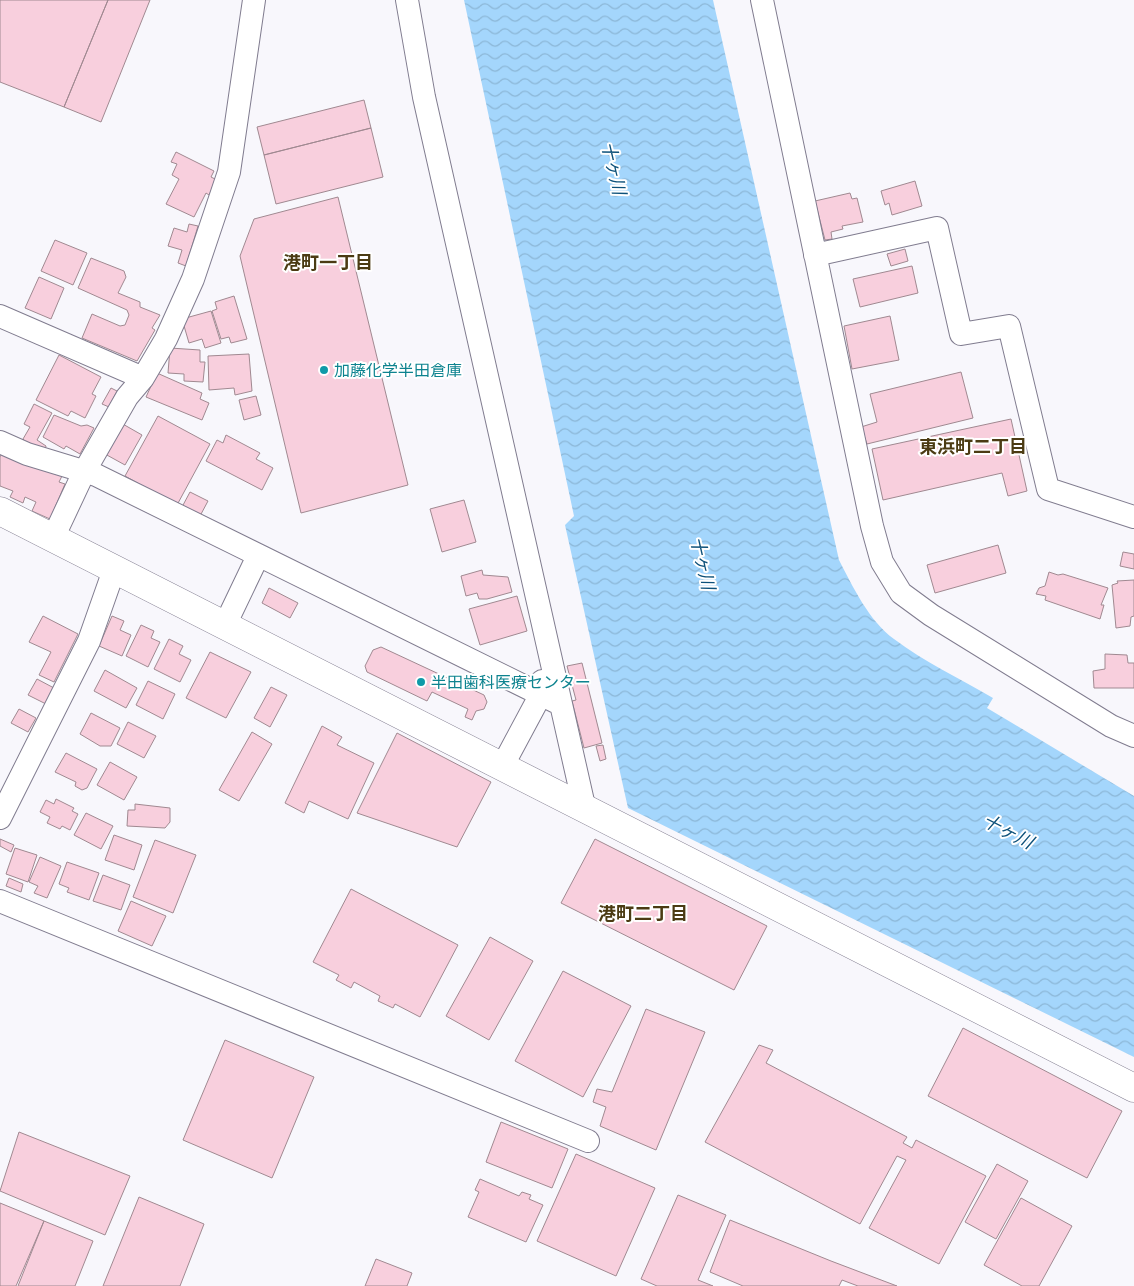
<svg xmlns="http://www.w3.org/2000/svg" width="1134" height="1286" font-family="Poppins,'Noto Sans JP',sans-serif">
<style>
.water{fill:url(#water-waves)}
.building{fill:#f8cfdd;stroke:#a08991}
.lines{fill:none;stroke-linecap:round;stroke-linejoin:round}
.minor-casing{stroke:#807c8f;stroke-width:24}
.tertiary-casing{stroke:#807c8f;stroke-width:29}
.minor{stroke:#fff;stroke-width:22}
.tertiary{stroke:#fff;stroke-width:28}
.culture-dot{fill:#0f9aa8;stroke:#fff;stroke-width:2}
.labels{text-anchor:middle;dominant-baseline:central;stroke-width:4;stroke-linejoin:round;paint-order:stroke}
.culture-label{font-size:16px;fill:#0d838f;stroke:#fff;text-anchor:start}
.water-label{font-size:18px;font-style:italic;fill:#0d517a;stroke:#fff}
.neighbourhood-label{font-size:18px;font-weight:bold;fill:#4b3b13;stroke:#fff}
</style>
<defs>
<pattern id="water-waves" width="16" height="10" patternUnits="userSpaceOnUse" patternTransform="scale(1.25)"><rect width="16" height="10" fill="#a4d6fc"/><path d="M0 5q4-4 8 0t8 0" fill="none" stroke="#8cb7d7"/></pattern>
</defs>
<rect width="100%" height="100%" fill="#f8f7fc"/>
<path class="water" d="M 464,0 L 713,0 L 839,560 C 853,587 869,621 894,639 C 924,662 961,679 993,698 L 987,708 L 1134,796 L 1134,1057 L 628,808 L 565,525 L 574,516 Z"/>
<path class="building" d="M 0,0 L 108,0 L 64,107 L 0,82 Z
M 108,0 L 150,0 L 101,122 L 64,107 Z
M 364,100 L 371,128 L 264,155 L 257,127 Z
M 371,128 L 383,177 L 276,204 L 264,155 Z
M 176,152 L 214,171 L 211,177 L 217,180 L 209,195 L 206,193 L 194,217 L 166,204 L 179,179 L 172,175 L 177,164 L 171,162 Z
M 915,181 L 922,206 L 892,215 L 889,203 L 885,205 L 881,191 Z
M 850,193 L 852,199 L 857,198 L 863,222 L 842,226 L 843,229 L 831,232 L 832,239 L 825,240 L 815,201 Z
M 338,197 L 408,485 L 301,513 L 240,256 L 254,219 Z
M 189,224 L 198,226 L 186,266 L 178,263 L 182,250 L 168,246 L 174,228 L 187,232 Z
M 55,240 L 87,253 L 73,285 L 41,271 Z
M 905,249 L 908,261 L 891,266 L 887,254 Z
M 91,258 L 124,271 L 126,277 L 118,293 L 140,302 L 140,307 L 160,315 L 152,328 L 155,330 L 137,361 L 82,338 L 92,314 L 120,326 L 125,325 L 129,315 L 127,310 L 78,288 Z
M 912,266 L 918,293 L 860,307 L 853,279 Z
M 39,277 L 64,288 L 51,319 L 25,308 Z
M 234,296 L 247,339 L 231,343 L 229,337 L 221,339 L 212,311 L 217,309 L 215,302 Z
M 211,311 L 221,343 L 205,348 L 202,339 L 189,343 L 182,319 Z
M 890,316 L 899,360 L 852,369 L 844,326 Z
M 170,348 L 200,350 L 200,362 L 205,362 L 203,382 L 184,381 L 184,374 L 168,373 Z
M 249,354 L 252,391 L 235,395 L 234,388 L 209,390 L 208,356 Z
M 59,355 L 101,377 L 92,394 L 96,396 L 85,418 L 71,411 L 68,416 L 36,400 Z
M 961,372 L 973,418 L 867,444 L 861,427 L 877,422 L 870,394 Z
M 157,373 L 202,393 L 200,399 L 209,403 L 202,420 L 146,397 Z
M 111,388 L 117,391 L 109,407 L 102,404 Z
M 256,396 L 261,415 L 244,420 L 239,400 Z
M 34,404 L 52,413 L 37,440 L 46,446 L 45,451 L 29,445 L 23,439 L 30,427 L 24,424 Z
M 54,415 L 81,426 L 87,425 L 94,428 L 80,454 L 66,446 L 64,449 L 43,437 Z
M 158,416 L 210,444 L 177,505 L 125,476 Z
M 1011,419 L 1027,491 L 1008,496 L 1002,473 L 883,500 L 872,449 Z
M 121,423 L 142,435 L 125,465 L 105,454 Z
M 226,435 L 260,453 L 256,459 L 273,468 L 262,490 L 206,461 L 217,440 L 223,443 Z
M 3,451 L 62,476 L 59,482 L 65,484 L 50,519 L 32,511 L 36,502 L 25,497 L 23,503 L 10,497 L 13,491 L 0,486 L 0,457 Z
M 190,492 L 208,501 L 200,516 L 182,507 Z
M 464,500 L 476,542 L 442,552 L 430,509 Z
M 998,545 L 1006,573 L 935,593 L 927,565 Z
M 1123,552 L 1134,554 L 1134,569 L 1120,566 Z
M 482,570 L 483,575 L 508,577 L 512,592 L 487,599 L 479,599 L 477,593 L 466,596 L 461,576 Z
M 1049,572 L 1058,575 L 1063,574 L 1108,588 L 1101,605 L 1104,605 L 1100,619 L 1045,600 L 1046,596 L 1036,594 L 1039,588 L 1045,586 Z
M 1134,580 L 1134,616 L 1131,617 L 1130,626 L 1116,628 L 1112,585 L 1118,583 L 1117,581 Z
M 269,588 L 298,603 L 290,618 L 262,603 Z
M 517,596 L 527,631 L 480,645 L 469,609 Z
M 43,616 L 78,634 L 54,682 L 39,675 L 51,652 L 29,642 Z
M 112,616 L 124,621 L 120,630 L 131,635 L 122,656 L 99,646 Z
M 141,625 L 154,631 L 151,638 L 160,642 L 148,667 L 126,656 Z
M 169,639 L 183,646 L 179,654 L 191,660 L 180,682 L 154,669 Z
M 381,647 L 484,695 L 487,702 L 484,709 L 476,711 L 472,720 L 465,717 L 468,709 L 432,692 L 427,701 L 367,672 L 365,666 L 373,650 Z
M 210,652 L 251,672 L 226,718 L 186,698 Z
M 1105,654 L 1127,655 L 1128,663 L 1134,663 L 1134,688 L 1094,688 L 1093,671 L 1105,669 Z
M 582,663 L 602,743 L 584,748 L 572,701 L 576,700 L 567,666 Z
M 105,670 L 137,688 L 126,708 L 94,691 Z
M 37,679 L 54,688 L 46,704 L 28,695 Z
M 148,681 L 175,694 L 163,719 L 136,705 Z
M 271,687 L 287,695 L 270,727 L 254,718 Z
M 19,709 L 36,718 L 28,732 L 11,723 Z
M 91,713 L 120,728 L 111,746 L 100,746 L 80,734 Z
M 128,722 L 156,736 L 144,758 L 117,744 Z
M 322,726 L 342,737 L 337,745 L 374,763 L 348,819 L 309,801 L 304,813 L 285,803 Z
M 252,732 L 272,744 L 239,801 L 219,790 Z
M 397,733 L 491,782 L 457,847 L 357,813 Z
M 603,745 L 606,759 L 600,761 L 596,746 Z
M 66,753 L 97,769 L 87,788 L 82,790 L 75,786 L 76,782 L 55,772 Z
M 110,762 L 137,777 L 124,800 L 97,785 Z
M 56,799 L 74,808 L 72,811 L 78,814 L 70,830 L 62,826 L 60,829 L 47,823 L 50,817 L 40,812 L 46,800 L 54,804 Z
M 135,804 L 170,808 L 170,822 L 165,828 L 127,826 L 128,810 L 135,810 Z
M 86,813 L 113,826 L 101,849 L 74,835 Z
M 114,835 L 142,845 L 134,870 L 105,860 Z
M 0,839 L 14,845 L 11,852 L 0,846 Z
M 595,839 L 767,926 L 734,990 L 561,903 Z
M 155,840 L 196,855 L 173,913 L 133,897 Z
M 15,848 L 37,855 L 28,882 L 6,874 Z
M 40,857 L 61,866 L 47,898 L 34,893 L 38,886 L 29,882 Z
M 67,862 L 99,873 L 89,900 L 67,892 L 69,888 L 59,884 Z
M 103,875 L 130,885 L 121,910 L 93,901 Z
M 9,878 L 23,884 L 21,892 L 6,886 Z
M 351,889 L 458,945 L 420,1017 L 395,1004 L 393,1008 L 378,1001 L 380,996 L 354,982 L 351,988 L 336,980 L 339,975 L 313,962 Z
M 131,901 L 166,916 L 152,946 L 118,931 Z
M 490,937 L 533,961 L 489,1040 L 446,1016 Z
M 563,971 L 631,1006 L 583,1097 L 515,1061 Z
M 646,1009 L 705,1032 L 656,1150 L 600,1126 L 606,1107 L 593,1102 L 597,1089 L 612,1092 Z
M 963,1028 L 1122,1111 L 1087,1178 L 928,1096 Z
M 225,1040 L 314,1077 L 272,1178 L 183,1140 Z
M 759,1045 L 773,1050 L 766,1063 L 907,1137 L 903,1143 L 912,1148 L 916,1140 L 986,1176 L 939,1264 L 869,1228 L 906,1160 L 897,1156 L 860,1224 L 705,1142 Z
M 501,1122 L 568,1149 L 552,1188 L 486,1162 Z
M 19,1132 L 130,1176 L 105,1235 L 0,1191 Z
M 576,1154 L 655,1188 L 616,1276 L 537,1241 Z
M 997,1164 L 1028,1181 L 996,1239 L 965,1222 Z
M 480,1179 L 519,1196 L 522,1192 L 531,1195 L 529,1199 L 543,1205 L 526,1242 L 468,1217 L 479,1192 L 475,1190 Z
M 678,1195 L 726,1215 L 698,1280 L 713,1286 L 657,1286 L 641,1279 Z
M 139,1197 L 204,1224 L 180,1286 L 103,1286 Z
M 1021,1198 L 1072,1226 L 1039,1286 L 1022,1286 L 984,1265 Z
M 0,1203 L 44,1221 L 16,1286 L 0,1286 Z
M 730,1220 L 831,1261 L 897,1286 L 858,1286 L 842,1280 L 839,1286 L 743,1286 L 710,1272 Z
M 44,1221 L 93,1241 L 75,1286 L 18,1286 Z
M 376,1259 L 412,1273 L 407,1286 L 365,1286 Z"/>
<g class="lines">
<defs>
<path id="minor" d="M 407,0 L 424,97 L 584,806
M 762,0 L 872,526 L 882,562 L 901,593 L 931,615 L 1111,726 L 1134,736
M 815,255 L 937,228 L 961,334 L 1009,326 L 1048,489 L 1134,517
M 0,316 L 143,378
M 0,442 L 27,454 L 96,475 L 560,704
M 53,538 L 84,472 L 127,397 L 143,378 L 166,339 L 193,279 L 229,172 L 254,0
M 225,625 L 258,556
M 503,765 L 541,694 L 542,681
M 0,818 L 89,641 L 114,570
M 0,901 L 588,1141"/>
<path id="tertiary" d="M 0,511 L 1134,1088"/>
</defs>
<use href="#minor" class="minor-casing"/>
<use href="#tertiary" class="tertiary-casing"/>
<use href="#minor" class="minor"/>
<use href="#tertiary" class="tertiary"/>
</g>
<g class="culture-dot">
<circle cx="324" cy="370" r="5"/>
<circle cx="421" cy="682" r="5"/>
</g>
<g class="labels">
<g class="culture-label">
<text x="334" y="370">加藤化学半田倉庫</text>
<text x="431" y="682">半田歯科医療センター</text>
</g>
<g class="water-label">
<text transform="translate(614 168) rotate(77)">十ヶ川</text>
<text transform="translate(703 563) rotate(77)">十ヶ川</text>
<text transform="translate(1008 831) rotate(27)">十ヶ川</text>
</g>
<g class="neighbourhood-label">
<text x="328" y="262">港町一丁目</text>
<text x="973" y="446">東浜町二丁目</text>
<text x="643" y="913">港町二丁目</text>
</g>
</g>
</svg>
